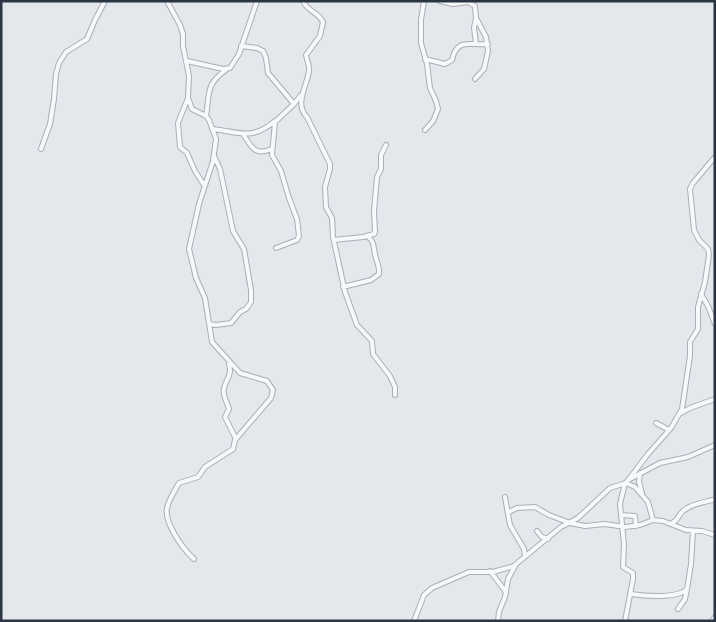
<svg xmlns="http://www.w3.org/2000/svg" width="716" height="622" font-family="Barlow,sans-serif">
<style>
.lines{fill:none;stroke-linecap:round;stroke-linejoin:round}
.street-casing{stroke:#a9aeb7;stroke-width:6}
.street{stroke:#f7f8fa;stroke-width:4}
</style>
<rect width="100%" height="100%" fill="#e4e7ec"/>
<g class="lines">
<defs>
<path id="street" d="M 167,1 L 180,25 L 183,34 L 183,46 L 189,76 L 188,98 L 178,123 L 180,147 L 187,153 L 195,171 L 204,185
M 303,1 C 307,11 318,12 323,22 L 320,36 L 306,55 C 307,61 310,66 309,71 C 307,86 294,104 307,117 L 330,164 L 330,169 L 325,187 L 326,207 L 332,218 L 333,237 L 345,292 L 357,325 L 372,341 L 373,354 L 390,376 L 395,387 L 395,395
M 424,1 L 421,20 L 421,43 L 427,64 L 430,88 L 436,101 L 438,109 L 433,121 L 425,130
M 440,1 L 453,4 L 468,2 L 475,6 L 476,18 L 486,37 L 488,51 L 484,69 L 475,79
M 476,18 L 474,28 L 476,43
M 241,46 L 257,48 L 263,51 L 266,58 L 268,73 L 294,104
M 425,59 L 445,64 L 452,60 C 457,37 470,46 488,44
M 187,61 L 223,69 L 230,68 L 239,54 L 257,1
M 188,98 L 192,109 L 206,116 L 209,120 L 216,139 L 213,161 L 199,204 L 189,249 L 196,278 L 205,298 L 212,342 L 240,373 L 267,381 L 273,390 L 271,398 L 235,440 L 233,449 L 205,467 L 198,477 L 179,483 C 175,490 169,499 167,508 C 164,523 183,549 194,559
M 206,116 C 210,92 205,85 227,69
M 213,129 C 240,132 251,141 275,121
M 243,134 C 252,148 255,156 272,149
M 41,149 L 50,124 L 54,99 L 56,74 L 59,63 L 66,52 L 87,39 L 95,20 L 105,1
M 334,240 L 363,237 L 374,234 L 375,232 L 374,211 L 377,177 L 381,169 L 381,155 L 386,145
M 276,248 L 297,240 L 299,236 L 297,219 L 289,198 L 281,171 L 272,155 L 275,122 L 294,104 L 301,95
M 343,287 L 371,280 L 379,274 C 380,265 376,262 375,254 C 373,246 375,242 367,236
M 701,294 L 708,306 L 715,324
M 209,324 L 216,325 L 231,323 L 240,312 L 246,309 L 251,302 L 251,290 L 244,249 L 233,231 L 220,169 L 214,156
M 229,364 C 232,376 227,377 224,388 C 222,395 227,402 229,409 L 225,417 L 236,439
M 681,413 L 690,408 L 715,399
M 656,423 L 669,430
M 640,473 L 639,482 L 642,493
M 630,479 L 660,463 L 688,457 L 715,445
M 626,483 L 635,487 L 648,502 L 653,520
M 505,497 L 510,525 L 524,549 L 525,556
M 509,512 L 517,508 L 535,507 L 549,515 L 570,523 L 585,526 L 605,524 L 625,527 L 640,525 L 653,520 L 663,521 L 686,530 L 702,531 L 715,535
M 621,515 L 635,516 L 636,526
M 672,523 C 679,520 678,515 683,511 C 692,503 704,503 715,499
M 537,531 L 542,537 L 548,539
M 490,571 L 506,592
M 631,594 C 644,596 677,599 687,589 L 691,564 L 693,531
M 678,609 L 685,599 L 687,589
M 414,621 L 424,595 L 432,588 L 469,572 L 493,572 L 514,566
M 498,621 L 499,612 L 505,597 L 508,579 L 516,564 L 561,527 L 578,518 L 610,488 L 626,483 L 648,454 L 671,428 L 682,409 L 690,356 L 690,342 L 698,329 L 698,307 L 705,282 L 709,255 L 708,249 L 699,240 L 694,230 L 690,189 L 693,183 L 715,157
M 625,621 L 633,579 L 633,573 L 623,567 L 624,544 L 620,504 L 625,483
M 712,621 L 715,617"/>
</defs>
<use href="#street" class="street-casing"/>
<use href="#street" class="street"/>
</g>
<rect width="716" height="622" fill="none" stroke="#2b3445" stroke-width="5"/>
</svg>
